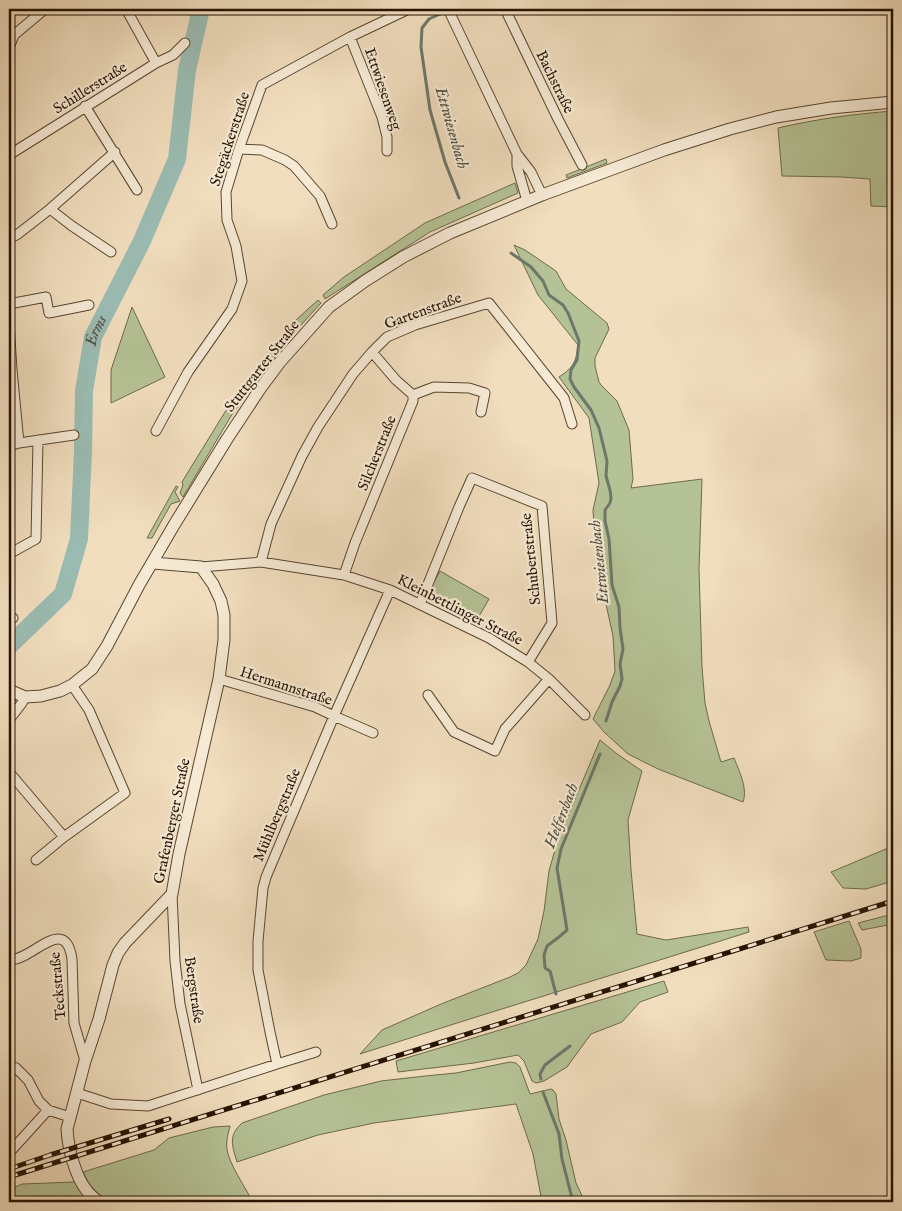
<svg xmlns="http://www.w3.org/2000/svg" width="902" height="1211" font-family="'IM FELL English',serif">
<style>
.green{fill:#b5c295;stroke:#6d6a4a}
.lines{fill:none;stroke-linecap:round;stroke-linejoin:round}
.stream{stroke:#6c786b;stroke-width:3}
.river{stroke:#9bbcb3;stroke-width:18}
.minor-casing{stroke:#584530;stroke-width:11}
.tertiary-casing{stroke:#584530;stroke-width:13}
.minor{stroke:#f6ead5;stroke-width:9}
.tertiary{stroke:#f6ead5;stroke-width:11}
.rail-casing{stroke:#251200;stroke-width:5}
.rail{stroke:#f6ead5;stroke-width:3;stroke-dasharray:9;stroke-linecap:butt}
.labels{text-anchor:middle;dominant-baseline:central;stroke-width:4.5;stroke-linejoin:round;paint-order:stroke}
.street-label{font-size:15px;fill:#251200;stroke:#f6ead5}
.water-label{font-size:16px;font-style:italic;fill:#4e4e3f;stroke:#f6ead5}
</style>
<rect width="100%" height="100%" fill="#f1debe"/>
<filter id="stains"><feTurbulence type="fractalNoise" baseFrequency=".004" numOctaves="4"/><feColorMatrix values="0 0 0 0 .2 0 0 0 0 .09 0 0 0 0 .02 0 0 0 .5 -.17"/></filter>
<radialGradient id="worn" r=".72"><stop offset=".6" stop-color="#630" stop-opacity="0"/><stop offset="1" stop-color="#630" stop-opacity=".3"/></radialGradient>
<path class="green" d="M 893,111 L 893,207 L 871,206 L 870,179 L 842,177 L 782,176 L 778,128 C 816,119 854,114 893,111 Z
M 606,159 L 607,163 L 567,178 L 566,175 Z
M 515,183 L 518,193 L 430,232 L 325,299 L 323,295 L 344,277 L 425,223 Z
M 514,245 L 525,250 L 556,271 L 566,289 L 607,323 L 609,329 L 595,358 L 595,366 L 599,382 L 602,386 L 617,401 L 629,430 L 633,479 L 631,488 L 702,479 L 699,569 L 702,667 L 705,703 L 709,721 L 721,762 L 734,758 C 739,771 748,788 743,802 L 658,769 L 628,754 L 604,732 L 593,719 L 610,685 L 615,671 L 613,636 L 600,577 L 595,543 L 593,510 L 599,483 L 589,418 L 559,377 C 574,367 576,362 578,345 L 538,295 Z
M 318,300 L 321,303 L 301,325 L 266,368 L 231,416 L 183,497 L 180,493 L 183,485 L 182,482 L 225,412 L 261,363 L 296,320 Z
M 132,307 L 165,377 L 111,403 L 111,370 Z
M 176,486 L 178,487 L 175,492 L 180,501 L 171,504 L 152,538 L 147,538 Z
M 440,571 L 489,599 L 475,623 L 427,595 Z
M 600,740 L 617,754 L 642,771 L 628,820 L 631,870 L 637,934 L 666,940 L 748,927 L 749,932 C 620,973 489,1012 360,1054 L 382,1030 L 441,1004 L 510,977 L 518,973 L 526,965 L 538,939 L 544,911 L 549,871 L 558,839 Z
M 893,846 L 893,881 L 866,889 L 843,888 L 831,872 Z
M 893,914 L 893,924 L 862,930 L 858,923 Z
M 849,921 L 861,949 L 861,958 L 851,961 L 826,960 L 814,932 Z
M 664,981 L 668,992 L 640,1002 L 622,1022 L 591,1034 L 567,1067 L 544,1081 L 536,1083 L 532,1081 L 524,1061 L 518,1055 L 474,1063 L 398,1072 L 396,1061 Z
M 510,1062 L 516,1063 L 520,1067 L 530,1094 L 551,1089 L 553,1090 L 556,1094 L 559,1119 L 566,1140 L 576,1183 L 585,1202 L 542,1202 L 533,1154 L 516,1104 L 374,1123 L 318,1135 L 237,1162 C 232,1145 228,1136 242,1123 L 324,1095 L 381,1081 L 425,1076 L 456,1073 Z
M 230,1126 C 228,1134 226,1141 227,1149 C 228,1162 246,1189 253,1202 L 106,1202 C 97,1193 88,1185 83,1172 L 154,1150 L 169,1138 L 213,1127 Z
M 75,1182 L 94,1202 L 9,1202 L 9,1190 L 22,1184 Z"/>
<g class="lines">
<path class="stream" d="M 440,14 L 429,19 L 422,28 L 421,47 L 430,110 L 445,162 L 459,198
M 511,253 L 531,267 L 543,281 L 549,295 L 563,305 L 568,313 L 579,341 L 577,360 L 571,370 L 570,379 L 574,387 L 591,410 L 599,428 L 607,461 L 606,476 L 610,490 L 611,498 L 610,503 L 605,510 L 605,521 L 609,539 L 612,585 L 619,607 L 620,628 L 623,649 L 620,664 L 622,679 L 620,686 L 612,702 L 606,721
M 556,994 L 550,971 L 545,968 L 544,955 L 547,946 L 559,937 L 567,930 L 557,868 L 561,849 L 600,754
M 541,1079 L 540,1074 L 545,1065 L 570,1046
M 543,1092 L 559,1134 L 562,1159 L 573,1202"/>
<path class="river" id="s1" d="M 9,646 L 63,594 L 79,539 L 83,451 L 84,391 L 93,337 L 142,241 L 177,159 L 187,70 L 201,9"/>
<defs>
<path id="minor" d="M 126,9 L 156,63
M 448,9 L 517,154 L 517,166 L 527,201
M 505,9 L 558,119 L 582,165
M 350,37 L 382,117 L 387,137 L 387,151
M 9,48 L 14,35 L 45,9
M 85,106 L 137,190
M 239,149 L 262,150 L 285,160 L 294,166 L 320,196 L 332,224
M 517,154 L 531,172 L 542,195
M 9,155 L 156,63 L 173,55 L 185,43
M 50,209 L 72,226 L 111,252
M 9,239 L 18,234 L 50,209 L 115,152
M 9,276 L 9,288
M 9,304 L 46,297 L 49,313 L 89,305
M 9,322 L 12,370 L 19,443
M 413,395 L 434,387 L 469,388 L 485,393 L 481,412
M 156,431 L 188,372 L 232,309 L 242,281 L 236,246 L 227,220 L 226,192 L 239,149 L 262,85 L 350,37 L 409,9
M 9,446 L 19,443 L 74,435
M 9,554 L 36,539 L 38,440
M 261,562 L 271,524 L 302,456 L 318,427 L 353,374 L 372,352 L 387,337 L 415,325 L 489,303 L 564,398 L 572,424
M 201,567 L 261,562 L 344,575 L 390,590 L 489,638 L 528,662 L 549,679 L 585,715
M 344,575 L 355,543 L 413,401 L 413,395 L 396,380 L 372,352
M 420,604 L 459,507 L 472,478 L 542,506 L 552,623 L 528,662
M 9,620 L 13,618
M 219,679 L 315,707 L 334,716 L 373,733
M 428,695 L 454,732 L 495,751 L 505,729 L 549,679
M 9,705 L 12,692
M 9,720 L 22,703 L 25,697
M 9,772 L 64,837
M 36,860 L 64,837 L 125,793 L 89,710 L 72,685
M 172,894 L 175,961 L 180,1004 L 198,1090
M 9,960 C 32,961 65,913 72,959 L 74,1023 L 85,1061
M 277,1064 L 316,1052
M 9,1065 L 16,1068 L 28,1080 L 39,1101 L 48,1110 L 70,1117
M 77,1093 L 111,1104 L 148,1106 L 277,1064 L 270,1032 L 258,970 L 258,941 L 263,888 L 266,877 L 334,716 L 390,590
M 9,1153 L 48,1110"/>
<path id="tertiary" d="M 9,690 L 25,697 L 41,696 L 60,691 L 72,685 L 92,669 L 107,646 L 139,585 L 174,525 L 227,439 L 260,389 L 280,362 L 329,307 L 365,281 L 403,257 L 450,233 L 542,195 L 664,150 L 730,129 L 776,117 L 831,108 L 893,102
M 99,1202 C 95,1199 90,1195 87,1191 C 75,1176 68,1148 67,1129 L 85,1061 L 99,1019 L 113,965 L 118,953 L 125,943 L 172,894 L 179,854 L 219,679 L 224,640 L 224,615 L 221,601 L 213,584 L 201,567 L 153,563"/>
</defs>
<use href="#minor" class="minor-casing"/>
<use href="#tertiary" class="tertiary-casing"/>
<use href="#minor" class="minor"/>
<use href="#tertiary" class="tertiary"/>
<defs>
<path id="rail" d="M 9,1169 L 50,1155 L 169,1119
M 9,1177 L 893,901"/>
</defs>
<use href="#rail" class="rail-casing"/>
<use href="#rail" class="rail"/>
</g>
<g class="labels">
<g class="street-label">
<text transform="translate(555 82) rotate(64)">Bachstraße</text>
<text transform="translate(90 88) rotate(-32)">Schillerstraße</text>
<text transform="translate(383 89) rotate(71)">Ettwiesenweg</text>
<text transform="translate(230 139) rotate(-72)">Stegäckerstraße</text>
<text transform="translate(423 311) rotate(-20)">Gartenstraße</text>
<text transform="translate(262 366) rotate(-52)">Stuttgarter Straße</text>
<text transform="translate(377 453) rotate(-68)">Silcherstraße</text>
<text transform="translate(531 559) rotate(-96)">Schubertstraße</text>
<text transform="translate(460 610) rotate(27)">Kleinbettlinger Straße</text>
<text transform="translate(286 686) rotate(18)">Hermannstraße</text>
<text transform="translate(277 815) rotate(-67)">Mühlbergstraße</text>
<text transform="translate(172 821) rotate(-78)">Grafenberger Straße</text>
<text transform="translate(58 986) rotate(-95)">Teckstraße</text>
<text transform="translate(194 990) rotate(82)">Bergstraße</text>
</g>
<g class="water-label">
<text transform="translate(451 128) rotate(74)">Ettwiesenbach</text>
<text stroke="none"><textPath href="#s1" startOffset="342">Erms</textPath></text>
<text transform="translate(600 562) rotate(-96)">Ettwiesenbach</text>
<text transform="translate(562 816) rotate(-69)">Helfersbach</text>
</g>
</g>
<rect width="902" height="1211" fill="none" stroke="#f1debe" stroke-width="30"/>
<rect x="10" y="10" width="882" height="1191" fill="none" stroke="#251200" stroke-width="2.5"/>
<rect x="15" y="15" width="872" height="1181" fill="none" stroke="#251200"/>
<rect width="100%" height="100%" filter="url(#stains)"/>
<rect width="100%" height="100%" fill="url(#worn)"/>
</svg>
